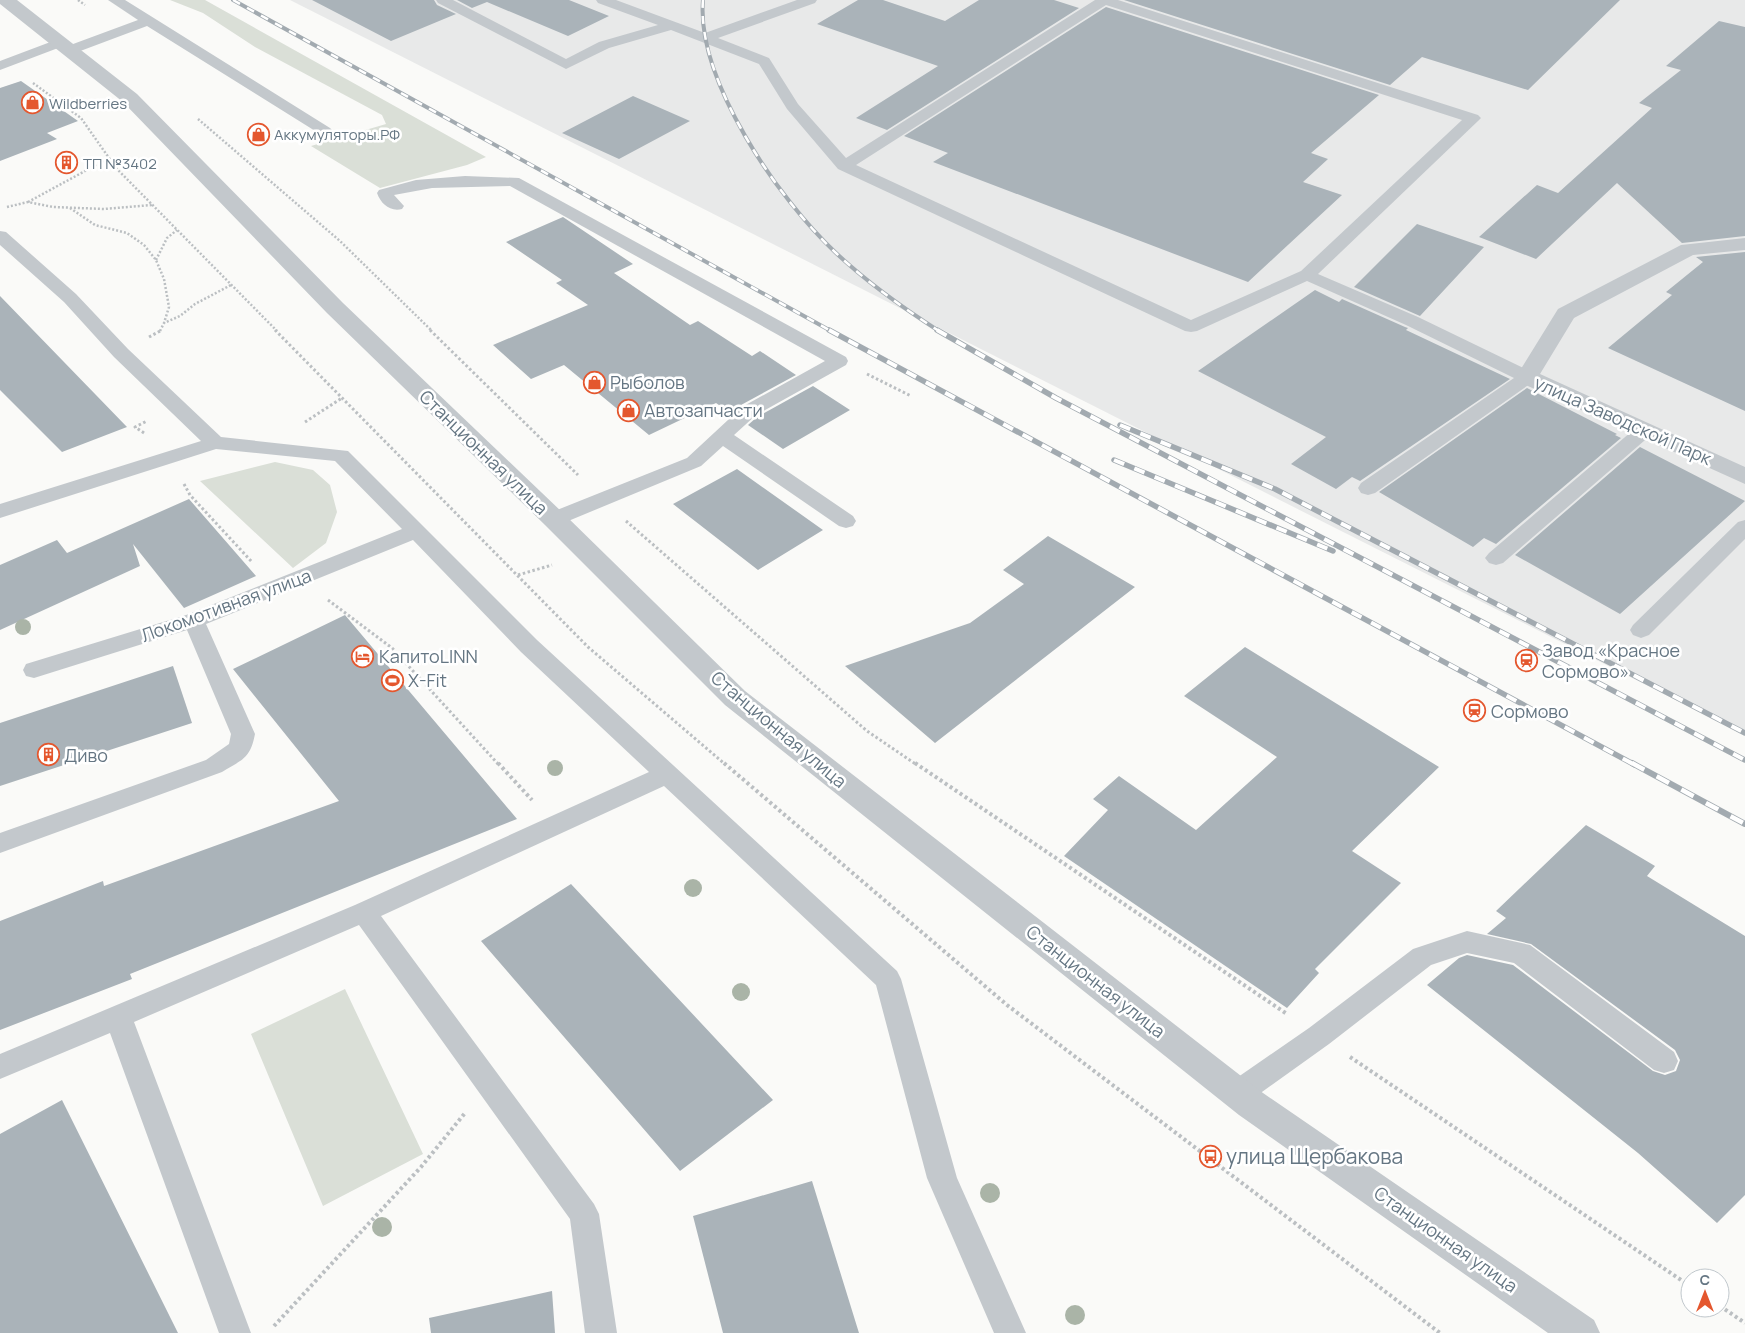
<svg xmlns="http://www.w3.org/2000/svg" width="1745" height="1333" font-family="Manrope,sans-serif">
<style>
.built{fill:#e8e9e9}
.green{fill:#dadfd7}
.building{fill:#aab3b9}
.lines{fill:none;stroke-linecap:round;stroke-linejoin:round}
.path-far2{stroke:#bbbfc2;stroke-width:2.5;stroke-dasharray:2 2;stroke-linecap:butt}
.path-far1{stroke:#bbbfc2;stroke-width:3;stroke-dasharray:2.5 2.5;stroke-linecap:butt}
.path{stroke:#bbbfc2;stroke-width:4;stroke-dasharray:3 3;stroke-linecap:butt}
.service{fill:#c3c8cc;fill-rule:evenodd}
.minor{fill:#c3c8cc;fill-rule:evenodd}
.tertiary{fill:#c3c8cc;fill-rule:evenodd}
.rail-far2-casing{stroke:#a2aab0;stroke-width:4}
.rail-far1-casing{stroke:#a2aab0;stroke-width:5.5}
.rail-casing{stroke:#a2aab0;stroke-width:6}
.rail-far2{stroke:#fff;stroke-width:2.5;stroke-dasharray:8;stroke-linecap:butt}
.rail-far1{stroke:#fff;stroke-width:4;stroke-dasharray:11;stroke-linecap:butt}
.rail{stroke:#fff;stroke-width:4.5;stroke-dasharray:14;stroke-linecap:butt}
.tree{fill:#aab4a7}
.labels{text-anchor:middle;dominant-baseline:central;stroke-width:5;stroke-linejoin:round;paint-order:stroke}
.far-poi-label{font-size:15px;fill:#657683;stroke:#fff;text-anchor:start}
.poi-label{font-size:18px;fill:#657683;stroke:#fff;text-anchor:start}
.street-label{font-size:18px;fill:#657683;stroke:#fff}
.near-poi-label{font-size:21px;fill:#657683;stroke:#fff;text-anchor:start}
</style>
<rect width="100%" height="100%" fill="#fafaf8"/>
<path class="built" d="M 290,0 L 1745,0 L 1745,735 Z"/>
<path class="green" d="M 170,0 L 205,0 L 486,157 L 467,165 L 380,188 L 311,146 L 386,124 L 382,115 L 255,47 L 203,13 Z
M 275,462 L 313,470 L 330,485 L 337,512 L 326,543 L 293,568 L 200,481 Z
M 345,989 L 423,1154 L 323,1206 L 251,1034 Z"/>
<path class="building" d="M 312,0 L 434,0 L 437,5 L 456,14 L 391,41 Z
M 457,0 L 569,0 L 609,16 L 568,36 L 487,2 L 472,8 Z
M 858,0 L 883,0 L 945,21 L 979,0 L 1054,0 L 1079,8 L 887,130 L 856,118 L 938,66 L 817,24 Z
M 1124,0 L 1620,0 L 1528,90 L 1422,57 L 1390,85 Z
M 1106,7 L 1379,95 L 1311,153 L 1328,159 L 1303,182 L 1342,195 L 1248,282 L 933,162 L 948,153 L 904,136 Z
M 1719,21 L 1745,27 L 1745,236 L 1682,243 L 1617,183 L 1536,259 L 1479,237 L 1537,185 L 1558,193 L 1652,108 L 1639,103 L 1681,70 L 1666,66 Z
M 21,81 L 78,121 L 47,133 L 57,139 L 0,161 L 0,88 Z
M 633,96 L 690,121 L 619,159 L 562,133 Z
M 563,217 L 633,264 L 614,273 L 690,325 L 698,321 L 752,356 L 760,351 L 796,375 L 741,405 L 732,414 L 716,403 L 649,435 L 564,365 L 531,379 L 493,345 L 588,305 L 556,283 L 562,280 L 506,242 Z
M 1417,224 L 1484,247 L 1420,316 L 1354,287 Z
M 1745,252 L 1745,411 L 1608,348 L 1672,295 L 1666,292 L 1703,262 L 1696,257 Z
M 1315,290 L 1339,302 L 1342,299 L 1405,327 L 1408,328 L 1406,330 L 1510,379 L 1360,481 L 1352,477 L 1336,489 L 1291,464 L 1326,437 L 1198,371 Z
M 0,296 L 127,427 L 62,452 L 0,390 Z
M 813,386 L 850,410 L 783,449 L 748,425 L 757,417 Z
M 1527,388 L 1617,434 L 1615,435 L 1621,438 L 1496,544 L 1484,538 L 1473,547 L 1379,492 Z
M 1640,447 L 1745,501 L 1620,614 L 1515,555 Z
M 737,469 L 823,530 L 758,570 L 673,504 Z
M 189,499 L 256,576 L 184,608 L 133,544 L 140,566 L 0,630 L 0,565 L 57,540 L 67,553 Z
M 1048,536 L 1135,587 L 935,743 L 845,666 L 970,623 L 1024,584 L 1003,570 Z
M 345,615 L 517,819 L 130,974 L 132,979 L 0,1030 L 0,921 L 103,881 L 104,886 L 339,801 L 233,669 Z
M 1245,647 L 1439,767 L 1352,851 L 1401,883 L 1315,969 L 1319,973 L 1287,1008 L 1064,856 L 1108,810 L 1093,799 L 1119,776 L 1196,830 L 1277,757 L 1184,696 Z
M 173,666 L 192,723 L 0,786 L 0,723 Z
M 1586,825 L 1655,866 L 1647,876 L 1745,936 L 1745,1195 L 1717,1223 L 1638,1153 L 1427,985 L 1459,958 L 1467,955 L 1513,965 L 1653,1071 L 1665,1075 L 1676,1071 L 1680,1060 L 1675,1050 L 1531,944 L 1487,934 L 1506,918 L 1496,911 Z
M 571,884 L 773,1100 L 680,1171 L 481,941 Z
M 62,1100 L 178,1333 L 0,1333 L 0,1134 Z
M 812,1181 L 859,1333 L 723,1333 L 693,1216 Z
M 552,1291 L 555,1333 L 431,1333 L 429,1318 Z"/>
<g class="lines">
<path class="path-far2" d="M 78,0 L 85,5
M 33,83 L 81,118 L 116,168 L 277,331
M 198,119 L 340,241 L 432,331
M 28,202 L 109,158
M 7,207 L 28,202 L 53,207 L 104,209 L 152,205
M 70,208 L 95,225 L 127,233 L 144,245 L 156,260 L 164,279 L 169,307 L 164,323
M 156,260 L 167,238 L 177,230
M 160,331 L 164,323 L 180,316 L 195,304 L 231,285"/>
<path class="path-far1" d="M 275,330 L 588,647 L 726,765
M 430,330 L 578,475
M 149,337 L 162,330
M 867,374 L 911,396
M 305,422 L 342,398
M 144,433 L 135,427 L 147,421
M 184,484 L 190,495 L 252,562
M 626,521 L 867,731 L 917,765
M 518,575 L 552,565
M 328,600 L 392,648 L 499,765"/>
<path class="path" d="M 498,763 L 532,800
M 724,763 L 1007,1005 L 1440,1333
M 915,763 L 1287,1014
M 1350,1057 L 1690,1286
M 1720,1306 L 1745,1323
M 274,1326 L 421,1167 L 465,1113"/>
<path class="service" d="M 108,0 L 125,0 L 330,128 L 333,131 L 330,134 L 320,134 L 147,26 L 75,53 L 65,53 L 63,50 L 65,47 L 138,20 Z
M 436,0 L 453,0 L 566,59 L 599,42 L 658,25 L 598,3 L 596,0 L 616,0 L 705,33 L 797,0 L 817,0 L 815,3 L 718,38 L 769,58 L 798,104 L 846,158 L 1095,0 L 1118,0 L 1478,115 L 1481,118 L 1478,121 L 1318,274 L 1418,317 L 1534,373 L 1536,377 L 1534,381 L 1375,493 L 1368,495 L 1361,493 L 1358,488 L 1361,483 L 1514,378 L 1406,325 L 1307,281 L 1197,331 L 1191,332 L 1185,331 L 838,169 L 787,109 L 759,64 L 671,30 L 609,48 L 566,69 L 438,3 ZM 1106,5 L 1462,120 L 1301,271 L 1191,320 L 856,165 Z
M 61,38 L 66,39 L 68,42 L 66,45 L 0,70 L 0,61 Z
M 465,176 L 519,178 L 846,357 L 848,361 L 846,365 L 756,415 L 734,435 L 853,516 L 856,521 L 853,526 L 846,528 L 839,526 L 723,446 L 701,466 L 561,524 L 554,526 L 547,524 L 544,519 L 547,514 L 687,458 L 742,407 L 825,361 L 510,186 L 432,188 L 394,195 L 404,206 L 402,209 C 390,212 381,204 377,193 L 379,190 L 416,180 Z
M 0,231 L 6,232 L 76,294 L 128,349 L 221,437 L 348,451 L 537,640 L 897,971 L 901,979 L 957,1178 L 1026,1333 L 994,1333 L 927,1178 L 876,985 L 664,786 L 381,916 L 594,1204 L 599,1214 L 617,1333 L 585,1333 L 570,1219 L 359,925 L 134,1022 L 251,1333 L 219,1333 L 110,1033 L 0,1079 L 0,1054 L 355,905 L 649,772 L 521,652 L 413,540 L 206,624 L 255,734 C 250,759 243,759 222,772 L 0,853 L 0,833 L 206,760 L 229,744 L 231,734 L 187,630 L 34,678 L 26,676 L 23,670 L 26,664 L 186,615 L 402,529 L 335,461 L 216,449 L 0,518 L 0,504 L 201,441 L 114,357 L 64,302 L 0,245 Z
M 1645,424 L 1652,426 L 1655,430 L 1652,434 L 1503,563 L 1496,565 L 1489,563 L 1485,558 L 1489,553 L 1638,426 Z
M 1745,520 L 1745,539 L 1649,635 L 1641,638 L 1633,635 L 1630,630 L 1633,625 L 1738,522 Z
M 1467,931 L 1530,945 L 1674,1052 L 1678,1061 L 1674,1070 L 1664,1073 L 1654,1070 L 1514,963 L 1467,953 L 1431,965 L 1329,1044 L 1248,1102 L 1238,1106 L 1228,1102 L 1224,1093 L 1228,1084 L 1309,1028 L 1413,949 Z"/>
<path class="minor" d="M 1745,238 L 1745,250 L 1693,255 L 1574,318 L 1540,374 L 1745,467 L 1745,484 L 1519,382 L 1516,377 L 1558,309 L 1681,245 Z"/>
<path class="tertiary" d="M 0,0 L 17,0 L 137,94 L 343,303 L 563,513 L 745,691 L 1263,1093 L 1594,1320 L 1600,1333 L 1548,1333 L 1239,1115 L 725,705 L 545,525 L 327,313 L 123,102 L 0,4 Z"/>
<defs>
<path id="rail-far2" d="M 233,0 L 831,331
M 703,0 C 696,80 779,200 836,253 C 868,283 903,308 939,331"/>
<path id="rail-far1" d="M 829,330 L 1635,765
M 937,330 L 1056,398 L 1745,760
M 1120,425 L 1275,489 L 1745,733
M 1114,460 L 1333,551"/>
<path id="rail" d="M 1632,763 L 1745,824"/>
</defs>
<use href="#rail-far2" class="rail-far2-casing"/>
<use href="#rail-far1" class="rail-far1-casing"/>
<use href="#rail" class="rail-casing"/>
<use href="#rail-far2" class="rail-far2"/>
<use href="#rail-far1" class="rail-far1"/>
<use href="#rail" class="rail"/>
</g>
<g class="tree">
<circle cx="23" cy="627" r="8"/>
<circle cx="555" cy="768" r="8"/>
<circle cx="693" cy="888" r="9"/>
<circle cx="741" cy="992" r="9"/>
<circle cx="990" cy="1193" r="10"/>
<circle cx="382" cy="1227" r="10"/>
<circle cx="1075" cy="1315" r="10"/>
</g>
<defs>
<symbol id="shop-ring" viewBox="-11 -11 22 22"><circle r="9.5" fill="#fff" stroke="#e4572e" stroke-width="1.5"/><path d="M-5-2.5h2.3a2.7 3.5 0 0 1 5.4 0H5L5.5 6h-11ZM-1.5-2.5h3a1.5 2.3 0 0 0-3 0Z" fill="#e4572e"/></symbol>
<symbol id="building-ring" viewBox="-11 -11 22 22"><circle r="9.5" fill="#fff" stroke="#e4572e" stroke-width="1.5"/><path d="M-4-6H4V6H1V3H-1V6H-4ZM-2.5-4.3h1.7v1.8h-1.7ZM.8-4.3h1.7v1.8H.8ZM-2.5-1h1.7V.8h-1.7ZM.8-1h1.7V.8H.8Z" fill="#e4572e"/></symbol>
<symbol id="hotel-ring" viewBox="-11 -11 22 22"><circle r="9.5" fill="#fff" stroke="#e4572e" stroke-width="1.5"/><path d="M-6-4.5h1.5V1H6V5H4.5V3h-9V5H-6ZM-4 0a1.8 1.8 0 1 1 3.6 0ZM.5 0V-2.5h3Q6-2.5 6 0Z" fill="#e4572e"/></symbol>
<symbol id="station-ring" viewBox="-11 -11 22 22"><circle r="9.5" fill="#fff" stroke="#e4572e" stroke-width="1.5"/><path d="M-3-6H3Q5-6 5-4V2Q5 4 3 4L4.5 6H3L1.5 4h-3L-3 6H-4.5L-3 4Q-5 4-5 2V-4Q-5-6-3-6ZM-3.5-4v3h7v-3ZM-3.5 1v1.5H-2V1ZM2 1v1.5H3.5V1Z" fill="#e4572e"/></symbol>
<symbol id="stadium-ring" viewBox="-11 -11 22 22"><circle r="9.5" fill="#fff" stroke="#e4572e" stroke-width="1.5"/><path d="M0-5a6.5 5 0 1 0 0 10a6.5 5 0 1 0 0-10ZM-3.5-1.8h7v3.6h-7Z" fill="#e4572e"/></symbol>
<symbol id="bus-ring" viewBox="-11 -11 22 22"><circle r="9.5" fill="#fff" stroke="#e4572e" stroke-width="1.5"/><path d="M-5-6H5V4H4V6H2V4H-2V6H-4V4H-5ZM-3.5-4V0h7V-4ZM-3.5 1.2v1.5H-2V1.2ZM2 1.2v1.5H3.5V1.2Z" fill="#e4572e"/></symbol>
</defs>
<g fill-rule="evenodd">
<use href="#shop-ring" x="20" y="90" width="25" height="25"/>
<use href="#shop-ring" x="246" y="122" width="25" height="25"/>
<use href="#building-ring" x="54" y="150" width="25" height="25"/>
<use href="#shop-ring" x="582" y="370" width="25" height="25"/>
<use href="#shop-ring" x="616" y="398" width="25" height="25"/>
<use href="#hotel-ring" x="350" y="644" width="25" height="25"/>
<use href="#station-ring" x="1514" y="648" width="25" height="25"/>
<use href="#stadium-ring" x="380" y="668" width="25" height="25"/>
<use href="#station-ring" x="1462" y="698" width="25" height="25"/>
<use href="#building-ring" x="36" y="742" width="25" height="25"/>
<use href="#bus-ring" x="1198" y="1144" width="25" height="25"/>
</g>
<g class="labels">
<g class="far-poi-label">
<text x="49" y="103">Wildberries</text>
<text x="274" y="134">Аккумуляторы.РФ</text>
<text x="83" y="163">ТП №3402</text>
</g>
<g class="poi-label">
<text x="610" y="382">Рыболов</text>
<text x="644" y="410">Автозапчасти</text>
<text x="1542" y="650">Завод «Красное<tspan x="1542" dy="21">Сормово»</tspan></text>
<text x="379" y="656">КапитоLINN</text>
<text x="408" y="680">X-Fit</text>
<text x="1491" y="711">Сормово</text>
<text x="64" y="755">Диво</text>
</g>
<g class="street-label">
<text transform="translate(1623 420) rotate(24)">улица Заводской Парк</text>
<text transform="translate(484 452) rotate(44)">Станционная улица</text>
<text transform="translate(226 605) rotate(-20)">Локомотивная улица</text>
<text transform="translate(779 729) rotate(40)">Станционная улица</text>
<text transform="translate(1096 981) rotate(38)">Станционная улица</text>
<text transform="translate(1446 1239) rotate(35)">Станционная улица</text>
</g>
<g class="near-poi-label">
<text x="1226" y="1156">улица Щербакова</text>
</g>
</g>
<g transform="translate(1705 1293)"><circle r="24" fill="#ffffff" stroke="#c1c8cd"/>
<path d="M0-4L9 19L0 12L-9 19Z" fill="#e4572e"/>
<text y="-8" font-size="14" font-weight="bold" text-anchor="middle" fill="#657683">С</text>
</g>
</svg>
